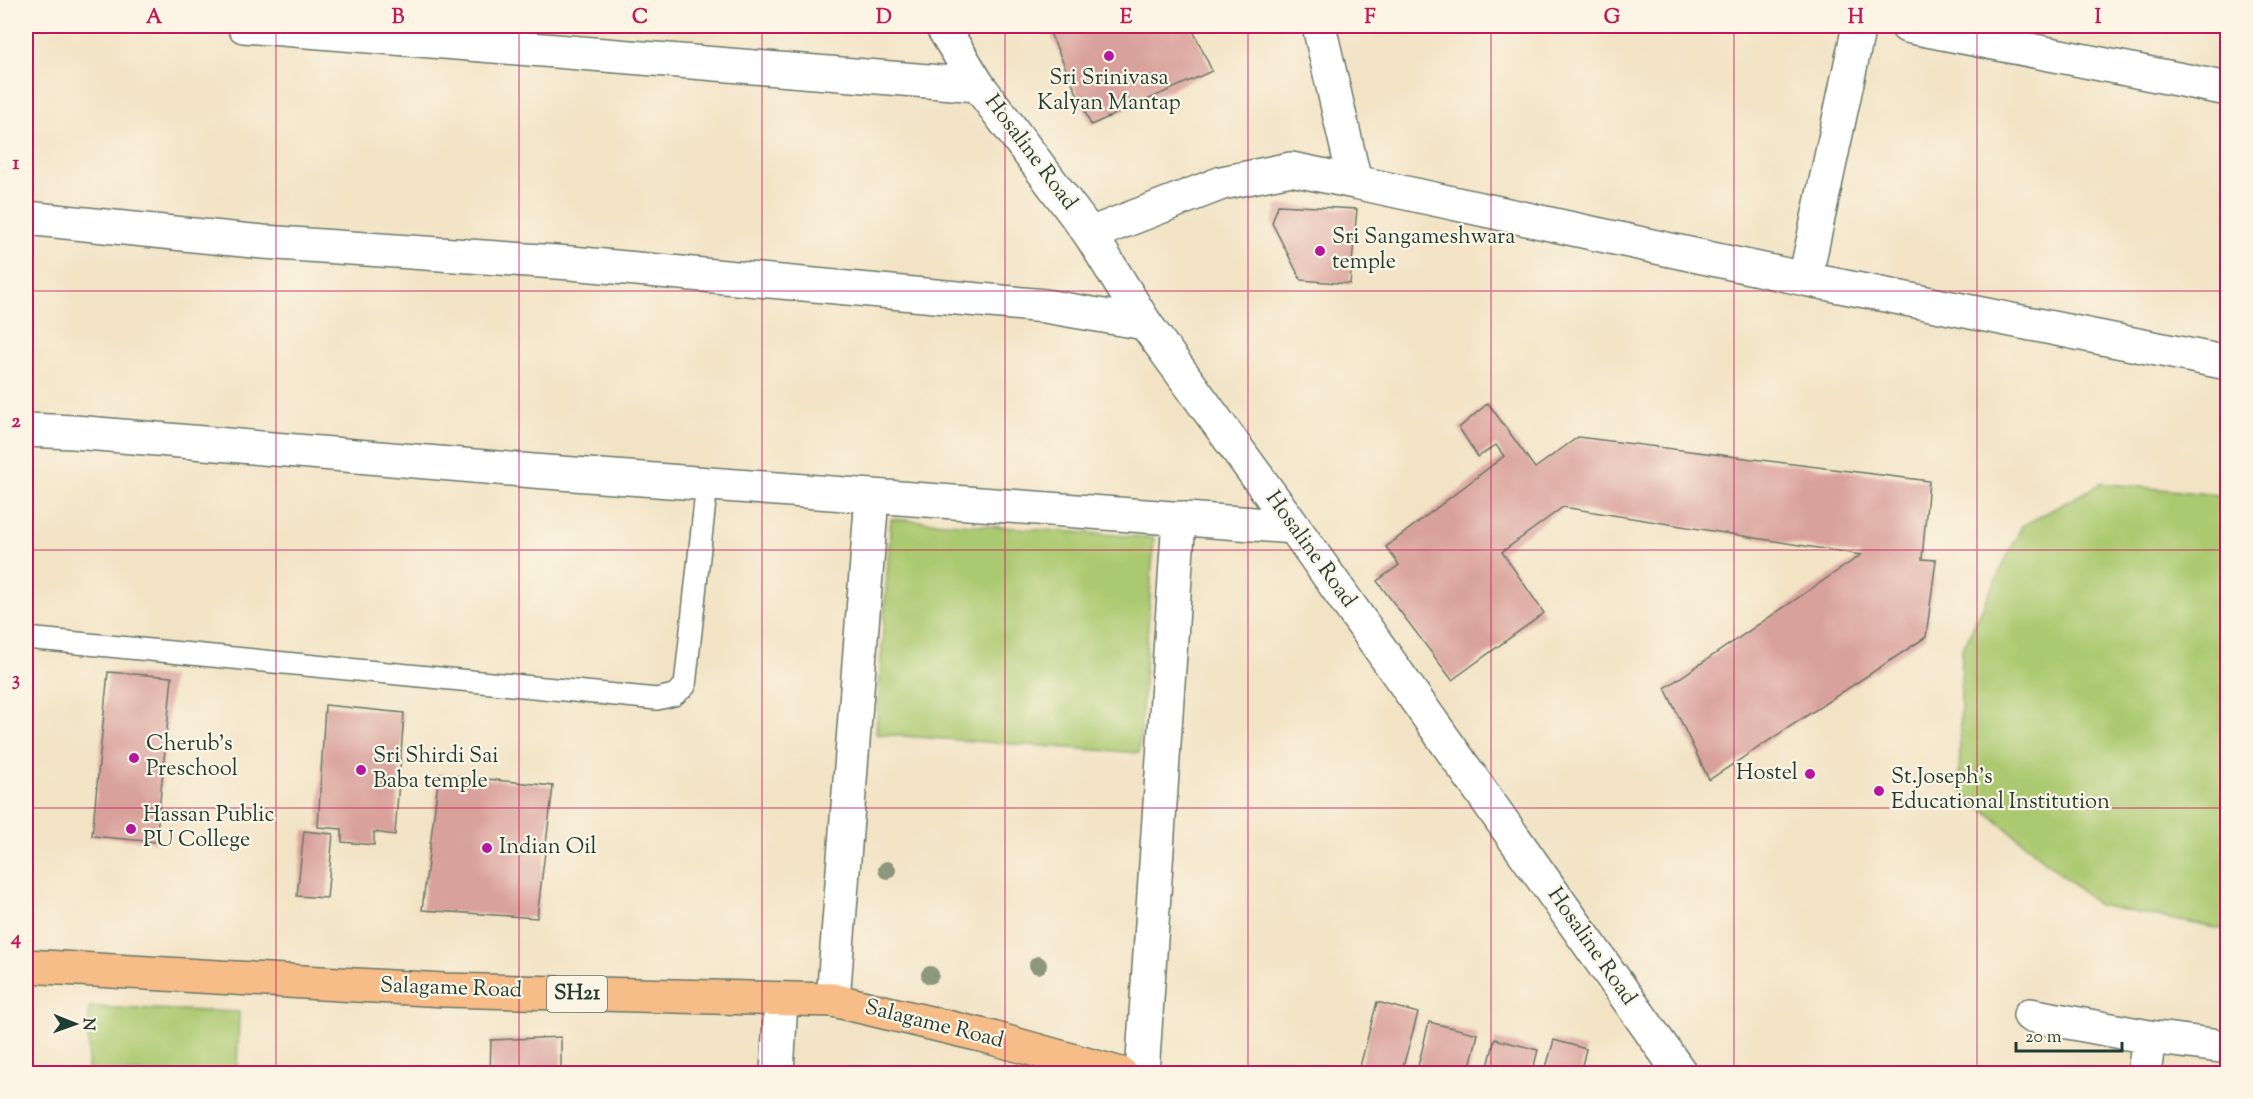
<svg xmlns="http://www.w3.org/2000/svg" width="2253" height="1099" font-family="'Sorts Mill Goudy',serif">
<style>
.green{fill:#abc970;stroke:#658352;stroke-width:1.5}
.building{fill:#d9a19b}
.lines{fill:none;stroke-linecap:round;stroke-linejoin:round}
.service-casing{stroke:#697767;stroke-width:24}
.minor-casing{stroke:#697767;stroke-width:36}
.tertiary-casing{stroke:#697767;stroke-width:36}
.primary-casing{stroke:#697767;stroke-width:36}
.service{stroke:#fff;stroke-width:21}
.minor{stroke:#fff;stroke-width:33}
.tertiary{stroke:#fff;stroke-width:33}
.primary{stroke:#f7bd88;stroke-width:33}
.tree{fill:#8d977c}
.grid{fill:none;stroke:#c2185b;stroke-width:1.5;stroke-opacity:0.55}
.poi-dot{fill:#b5179e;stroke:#fcf5e5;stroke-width:2}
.labels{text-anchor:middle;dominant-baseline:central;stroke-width:4.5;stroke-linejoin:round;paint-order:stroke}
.shield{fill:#fcf5e5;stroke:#617469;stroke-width:1.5}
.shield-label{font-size:21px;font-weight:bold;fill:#1f3d34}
.poi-label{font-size:22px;fill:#1f3d34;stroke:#fcf5e5;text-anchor:start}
.street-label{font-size:22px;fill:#1f3d34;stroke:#fcf5e5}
.neatline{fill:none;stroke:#c2185b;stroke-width:2}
.grid-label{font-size:20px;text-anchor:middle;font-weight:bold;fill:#c2185b}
</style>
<rect width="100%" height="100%" fill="#fcf5e5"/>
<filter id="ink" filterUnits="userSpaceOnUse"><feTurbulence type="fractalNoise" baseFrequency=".0167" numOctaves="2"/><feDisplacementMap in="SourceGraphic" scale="12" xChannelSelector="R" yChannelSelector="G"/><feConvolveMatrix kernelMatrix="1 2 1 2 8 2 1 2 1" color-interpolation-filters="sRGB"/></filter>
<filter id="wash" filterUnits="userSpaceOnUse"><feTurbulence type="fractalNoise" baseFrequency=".008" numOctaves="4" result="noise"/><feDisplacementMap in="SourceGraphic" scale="24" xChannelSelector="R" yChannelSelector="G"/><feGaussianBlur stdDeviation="1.35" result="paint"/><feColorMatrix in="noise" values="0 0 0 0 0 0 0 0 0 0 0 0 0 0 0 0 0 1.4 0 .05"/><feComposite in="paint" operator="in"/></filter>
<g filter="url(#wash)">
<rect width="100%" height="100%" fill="#f2e3c5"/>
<path class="green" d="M 2102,483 L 2227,496 L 2227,930 L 2098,905 L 1959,789 L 1962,650 L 2022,526 Z
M 891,519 L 1154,538 L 1139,753 L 876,734 Z
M 89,1007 L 239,1012 L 237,1073 L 88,1073 Z"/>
<g id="blocks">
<path class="building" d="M 1047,26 L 1191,26 L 1212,71 L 1091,125 Z
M 1278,205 L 1357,209 L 1350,284 L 1301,280 L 1272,223 Z
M 1488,403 L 1535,468 L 1578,437 L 1929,481 L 1922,559 L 1936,560 L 1926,637 L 1709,780 L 1665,688 L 1861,555 L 1563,507 L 1502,552 L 1544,613 L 1452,680 L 1377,581 L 1399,565 L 1386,547 L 1504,456 L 1496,445 L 1478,457 L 1459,428 Z
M 108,672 L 172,677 L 156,842 L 92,836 Z
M 325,705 L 404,713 L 395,835 L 374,832 L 374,845 L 342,842 L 342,829 L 318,827 Z
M 439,774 L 553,786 L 537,918 L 422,910 Z
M 304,831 L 333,834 L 327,898 L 297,896 Z
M 1377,1002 L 1418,1013 L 1401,1074 L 1358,1074 Z
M 1429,1022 L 1478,1034 L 1468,1074 L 1416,1074 Z
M 561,1037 L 561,1074 L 490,1074 L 491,1040 Z
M 1495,1039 L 1538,1050 L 1532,1074 L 1486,1074 Z
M 1554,1040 L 1586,1049 L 1580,1074 L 1544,1074 Z"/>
</g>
</g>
<g filter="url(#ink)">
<use href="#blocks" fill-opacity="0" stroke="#697767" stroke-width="1.5"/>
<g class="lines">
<defs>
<path id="service" d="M 26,638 L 657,699 L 674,695 L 685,686 L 707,483"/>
<path id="minor" d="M 244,26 L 978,85
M 1859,26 L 1805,279 L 2228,363
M 1907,26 L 2228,89
M 1355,182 L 1805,279
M 26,218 L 263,242 L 571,263 L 1045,306 L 1145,323
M 1090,234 L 1222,183 L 1291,169 L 1355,182 L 1319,26
M 26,430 L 74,432 L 533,471 L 1294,527
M 833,1000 L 872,496
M 2030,1015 L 2149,1037 L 2228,1047
M 777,1074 L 781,999
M 1142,1074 L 1179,518
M 2144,1074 L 2149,1037"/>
<path id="tertiary" d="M 942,26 L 978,85 L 1090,234 L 1145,323 L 1294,527 L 1681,1074"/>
<path id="primary" d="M 26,966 L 444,990 L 833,1000 L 989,1037 L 1121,1074"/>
</defs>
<use href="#service" class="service-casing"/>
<use href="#minor" class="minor-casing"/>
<use href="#tertiary" class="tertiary-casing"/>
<use href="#primary" class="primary-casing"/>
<use href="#service" class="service"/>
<use href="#minor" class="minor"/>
<use href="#tertiary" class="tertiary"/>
<use href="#primary" class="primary"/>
</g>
<g class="tree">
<circle cx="887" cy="870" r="9"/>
<circle cx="1038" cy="965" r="9"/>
<circle cx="930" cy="975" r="9"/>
</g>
</g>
<path class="grid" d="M 276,26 L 276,1074M 519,26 L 519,1074M 762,26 L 762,1074M 1005,26 L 1005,1074M 1248,26 L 1248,1074M 1491,26 L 1491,1074M 1734,26 L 1734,1074M 1977,26 L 1977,1074M 26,291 L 2228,291M 26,550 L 2228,550M 26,808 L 2228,808"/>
<g class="poi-dot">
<circle cx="1109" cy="56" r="6"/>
<circle cx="1320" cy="251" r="6"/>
<circle cx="134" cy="758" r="6"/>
<circle cx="361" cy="770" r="6"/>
<circle cx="1810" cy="774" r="6"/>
<circle cx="1879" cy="791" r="6"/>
<circle cx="131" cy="829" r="6"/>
<circle cx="487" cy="848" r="6"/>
</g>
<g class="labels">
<rect class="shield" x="547" y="976" width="60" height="36" rx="4.5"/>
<g class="shield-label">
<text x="577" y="994">SH21</text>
</g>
<g class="poi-label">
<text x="1109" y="79" text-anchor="middle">Sri Srinivasa<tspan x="1109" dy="25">Kalyan Mantap</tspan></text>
<text x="1332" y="238">Sri Sangameshwara<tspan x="1332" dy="25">temple</tspan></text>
<text x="146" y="745">Cherub's<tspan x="146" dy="25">Preschool</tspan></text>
<text x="373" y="757">Sri Shirdi Sai<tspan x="373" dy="25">Baba temple</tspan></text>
<text x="1798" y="774" text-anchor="end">Hostel</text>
<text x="1891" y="778">St.Joseph's<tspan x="1891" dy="25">Educational Institution</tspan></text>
<text x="143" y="816">Hassan Public<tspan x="143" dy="25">PU College</tspan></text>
<text x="499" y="848">Indian Oil</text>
</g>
<g class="street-label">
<text transform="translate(1030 153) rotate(53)">Hosaline Road</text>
<text transform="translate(1310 550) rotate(54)">Hosaline Road</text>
<text transform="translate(1591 947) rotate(55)">Hosaline Road</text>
<text transform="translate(451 989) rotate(2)">Salagame Road</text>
<text transform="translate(934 1025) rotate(14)">Salagame Road</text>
</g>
</g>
<rect width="2253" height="1099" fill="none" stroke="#fcf5e5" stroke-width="66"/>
<g transform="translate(75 1024) rotate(91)" stroke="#fcf5e5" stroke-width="4.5" paint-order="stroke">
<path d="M0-4.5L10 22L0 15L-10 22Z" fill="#1f3d34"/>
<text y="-9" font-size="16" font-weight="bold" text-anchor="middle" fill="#1f3d34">N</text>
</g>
<path d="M2016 1042v9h106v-9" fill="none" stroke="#1f3d34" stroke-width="3"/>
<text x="2025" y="1042" font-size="18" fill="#1f3d34" stroke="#fcf5e5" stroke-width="4.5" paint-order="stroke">20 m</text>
<rect x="33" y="33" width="2187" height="1033" class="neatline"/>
<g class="grid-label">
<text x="154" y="23">A</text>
<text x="398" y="23">B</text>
<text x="640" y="23">C</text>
<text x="884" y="23">D</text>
<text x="1126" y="23">E</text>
<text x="1370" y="23">F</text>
<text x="1612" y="23">G</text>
<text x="1856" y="23">H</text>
<text x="2098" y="23">I</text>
<text x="16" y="169">1</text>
<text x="16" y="427">2</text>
<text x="16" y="685">3</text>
<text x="16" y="944">4</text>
</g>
</svg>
